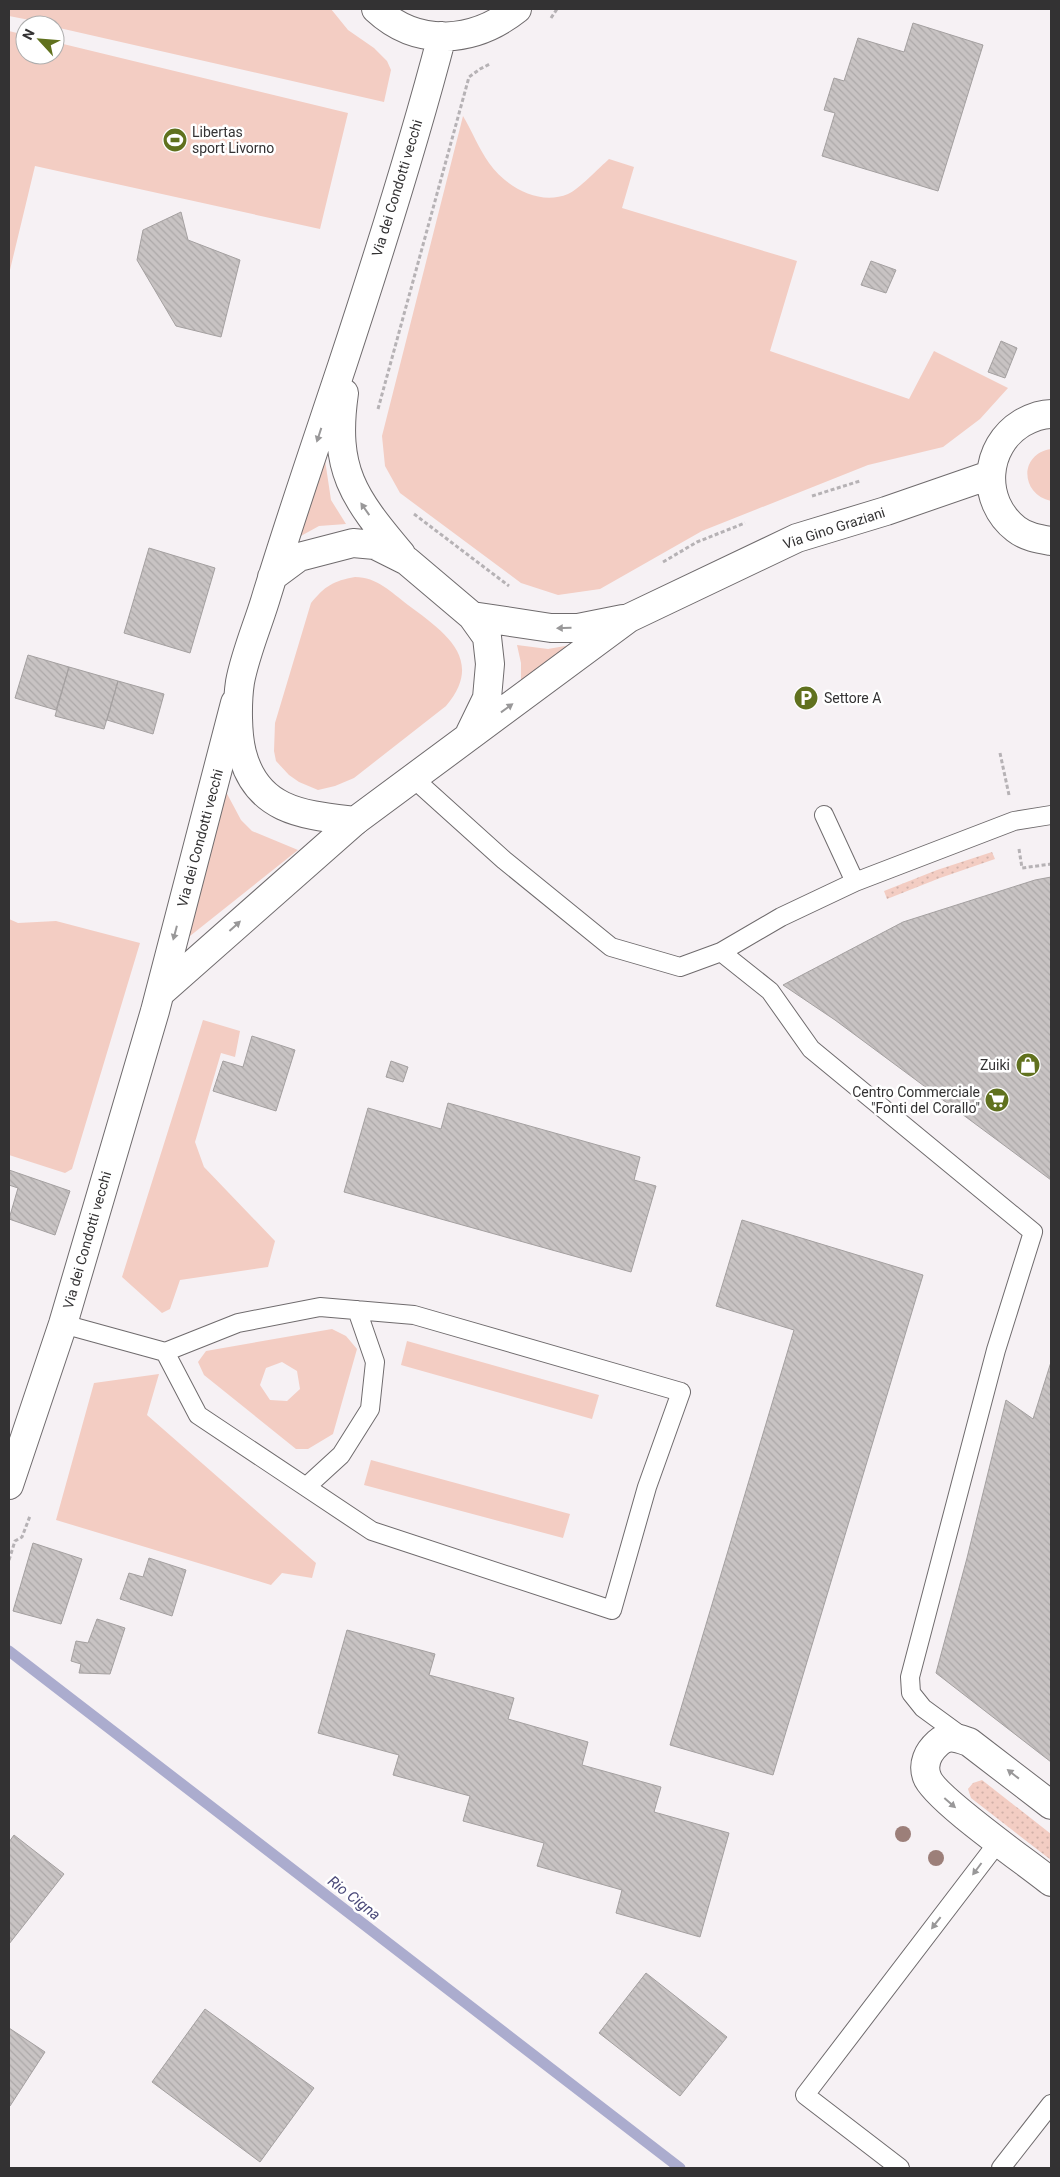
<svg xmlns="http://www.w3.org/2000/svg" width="1060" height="2177" font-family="Roboto,sans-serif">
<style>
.grass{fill:#f3cdc3;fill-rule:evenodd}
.park{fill:url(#park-dots)}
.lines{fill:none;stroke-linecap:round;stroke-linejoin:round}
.stream{stroke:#abacce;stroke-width:11}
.building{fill:url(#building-back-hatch);stroke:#a4a0a0}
.lane-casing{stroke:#6f6b6d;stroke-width:20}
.street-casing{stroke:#6f6b6d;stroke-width:30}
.secondary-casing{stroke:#6f6b6d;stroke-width:30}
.path{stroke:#b6b2b5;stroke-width:3;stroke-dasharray:4 2.5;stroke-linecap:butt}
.lane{stroke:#fff;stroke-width:18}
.street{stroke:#fff;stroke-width:28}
.secondary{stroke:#fff;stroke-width:28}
.tree{fill:#9c7f79}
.oneway{fill:#999899}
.labels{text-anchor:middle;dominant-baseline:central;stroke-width:5;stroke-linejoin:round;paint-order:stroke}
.poi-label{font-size:14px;fill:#333233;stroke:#fff;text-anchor:start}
.street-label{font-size:14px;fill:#333233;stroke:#fff}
.water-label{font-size:15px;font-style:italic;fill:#494878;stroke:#fff}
</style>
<defs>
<pattern id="park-dots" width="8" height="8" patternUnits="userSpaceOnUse" patternTransform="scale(1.25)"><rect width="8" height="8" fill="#f3cdc3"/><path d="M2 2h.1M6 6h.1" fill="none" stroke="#d1b0a8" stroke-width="1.8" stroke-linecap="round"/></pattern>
<pattern id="building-back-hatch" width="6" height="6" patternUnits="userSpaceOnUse" patternTransform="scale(1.25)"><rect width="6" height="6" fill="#c8c3c3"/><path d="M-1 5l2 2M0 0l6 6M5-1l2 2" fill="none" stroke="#aca8a8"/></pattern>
</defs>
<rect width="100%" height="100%" fill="#f6f1f4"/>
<path class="grass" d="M 9,9 L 331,9 L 348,30 L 374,48 L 387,61 L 391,70 L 384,102 L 55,27 L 55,25 L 9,16 Z
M 9,31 L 25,35 L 25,55 L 55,55 L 55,42 L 348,113 L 320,229 L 35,166 L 9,274 Z
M 463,116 C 472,131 479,149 489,163 C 506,187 539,206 568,194 C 578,190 600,167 609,159 L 634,167 L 622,208 L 797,261 L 770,351 L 909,399 L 934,351 L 1008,388 L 980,419 L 943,447 L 868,465 L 702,531 L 600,589 L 558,595 L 521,583 L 400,493 L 385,466 L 382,436 Z
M 1051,449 L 1051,501 C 1020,494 1019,454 1051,449 Z
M 325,460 L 331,500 L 346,524 L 319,526 L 299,537 Z
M 355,577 C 377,577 391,592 408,605 C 443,631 486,659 446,706 L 354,778 L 335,786 L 318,790 L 299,782 L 289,775 L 276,761 L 274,751 L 275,723 L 311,603 C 325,586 333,581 355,577 Z
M 582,643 L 521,685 L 521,663 L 517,645 L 548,649 Z
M 225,790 L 241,820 L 252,831 L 298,850 L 190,936 L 183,926 Z
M 9,919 L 18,923 L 56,921 L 140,943 L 72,1169 L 65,1173 L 9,1155 Z
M 203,1020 L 240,1031 L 235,1057 L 221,1053 L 195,1142 L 204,1167 L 275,1241 L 268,1267 L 180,1280 L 170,1309 L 162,1313 L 122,1277 Z
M 332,1329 L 346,1336 L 357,1349 L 333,1434 L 308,1449 L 296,1449 L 204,1375 L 198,1362 L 206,1351 ZM 282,1362 L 297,1371 L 300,1389 L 287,1401 L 270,1400 L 260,1385 L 266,1368 Z
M 407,1341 L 599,1395 L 592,1419 L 401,1365 Z
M 159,1374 L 147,1415 L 316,1563 L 312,1578 L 282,1573 L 271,1585 L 56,1520 L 94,1383 Z
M 371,1460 L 570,1514 L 563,1538 L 364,1485 Z"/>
<path class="park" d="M 992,852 L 995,859 L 940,878 L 887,899 L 884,891 L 937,870 Z
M 982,1780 L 1051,1834 L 1051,1860 L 971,1798 L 968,1789 L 973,1783 Z"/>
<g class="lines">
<path class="stream" d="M 9,1651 L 680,2168"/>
</g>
<path class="building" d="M 913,23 L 983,45 L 938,191 L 822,156 L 835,113 L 824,110 L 834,78 L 844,81 L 858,38 L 904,52 Z
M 181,212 L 188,240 L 240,260 L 221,337 L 176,326 L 137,260 L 143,230 Z
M 871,261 L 896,270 L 886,293 L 861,285 Z
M 1001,341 L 1017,348 L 1005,378 L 988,372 Z
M 149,548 L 215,568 L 190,653 L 124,633 Z
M 28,655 L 69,667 L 56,710 L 15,698 Z
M 69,667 L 118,681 L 104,729 L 55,716 Z
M 118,681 L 164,694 L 153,734 L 107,720 Z
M 1051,877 L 1051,1180 L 835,1020 L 783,985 L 903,922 L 1035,880 Z
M 252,1036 L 295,1050 L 276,1111 L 213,1091 L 223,1061 L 243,1067 Z
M 391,1061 L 408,1067 L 403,1082 L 386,1077 Z
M 448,1103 L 640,1157 L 634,1180 L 656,1186 L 631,1272 L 344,1192 L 368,1108 L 441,1129 Z
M 9,1170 L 70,1191 L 55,1235 L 9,1219 L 18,1188 L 9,1185 Z
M 742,1220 L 923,1275 L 773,1775 L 670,1745 L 794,1330 L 716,1306 Z
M 1051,1362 L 1051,1762 L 936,1673 L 967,1558 L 1006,1400 L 1033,1419 Z
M 33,1543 L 82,1559 L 61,1624 L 13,1611 Z
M 149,1558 L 186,1570 L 172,1616 L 120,1599 L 129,1573 L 143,1577 Z
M 97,1619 L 125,1628 L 110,1674 L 79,1673 L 81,1664 L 71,1661 L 76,1641 L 88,1643 Z
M 347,1630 L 435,1654 L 429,1675 L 514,1698 L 508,1719 L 588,1742 L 582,1765 L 661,1787 L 654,1812 L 729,1833 L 700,1937 L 616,1913 L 622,1890 L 537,1866 L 544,1843 L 463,1821 L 470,1796 L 393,1775 L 399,1755 L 318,1733 Z
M 14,1835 L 64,1874 L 9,1944 L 9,1842 Z
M 646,1973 L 727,2037 L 680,2096 L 599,2033 Z
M 205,2009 L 314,2088 L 260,2162 L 152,2082 Z
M 9,2028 L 45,2052 L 10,2106 L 9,2105 Z"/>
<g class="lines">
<defs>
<path id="lane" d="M 413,778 L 504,860 L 611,947 L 680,967 L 721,952 L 781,917 L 855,882 L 1014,821 L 1051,815
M 824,815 L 855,882
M 721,952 L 770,991 L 811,1049 L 1033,1232 L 996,1350 L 910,1677 L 911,1693 L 923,1708 L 964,1738
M 63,1324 L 165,1352 L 198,1415 L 372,1531 L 612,1610 L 647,1487 L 681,1392 L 414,1315 L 320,1307 L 238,1323 L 165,1352
M 306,1487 L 341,1455 L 370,1409 L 375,1362 L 357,1310
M 900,2168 L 805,2095 L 999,1841
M 1001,2168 L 1051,2104"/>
<path id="street" d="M 160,993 L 355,821
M 9,1485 L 63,1324 L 155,1011 L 235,703
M 1051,1805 L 969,1742 C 957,1738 948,1734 938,1743 C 928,1752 922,1764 927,1777 C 934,1798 1029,1864 1051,1882"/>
<path id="secondary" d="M 376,9 C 418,48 474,43 517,9
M 442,36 C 413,147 378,257 342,366 C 316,444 289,522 265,601 C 257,627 245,655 240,682 C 237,702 237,734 242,753 C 257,812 305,815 355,821 L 629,618 L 797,538 L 886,511 L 990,475
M 344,393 C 333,470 353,497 401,554
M 1051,414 C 1041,414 1031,418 1022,423 C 984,446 980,501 1016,529 C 1026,537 1039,539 1051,541
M 272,577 L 299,557 L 353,543 L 375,545 L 407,561 L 472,616 L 487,637 L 490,664 L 487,698 L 470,733
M 472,616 L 551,628 L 578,628 L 623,619"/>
</defs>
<use href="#lane" class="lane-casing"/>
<use href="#street" class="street-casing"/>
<use href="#secondary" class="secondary-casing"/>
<path class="path" d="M 551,18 L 557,9
M 378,409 L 469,77 L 480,69 L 490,64
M 812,496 L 860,481
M 414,514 L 509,586
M 663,562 L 697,542 L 745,523
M 1000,753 L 1009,795
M 1019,849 L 1022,868 L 1051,864
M 9,1560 L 15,1541 L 22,1537 L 30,1516"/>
<use href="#lane" class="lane"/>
<use href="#street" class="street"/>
<use href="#secondary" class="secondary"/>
</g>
<g class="tree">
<circle cx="903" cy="1834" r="8"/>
<circle cx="936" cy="1858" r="8"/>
</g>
<defs><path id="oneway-solid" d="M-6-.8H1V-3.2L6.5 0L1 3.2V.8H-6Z" transform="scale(1.25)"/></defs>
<g class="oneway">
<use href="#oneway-solid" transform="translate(319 435) rotate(108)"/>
<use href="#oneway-solid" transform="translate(365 509) rotate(-125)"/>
<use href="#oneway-solid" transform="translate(564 628) rotate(179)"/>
<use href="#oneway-solid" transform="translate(507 708) rotate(-36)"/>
<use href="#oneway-solid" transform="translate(235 926) rotate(-42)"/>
<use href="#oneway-solid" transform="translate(175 933) rotate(105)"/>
<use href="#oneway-solid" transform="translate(1013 1774) rotate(-142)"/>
<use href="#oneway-solid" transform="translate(950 1803) rotate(41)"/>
<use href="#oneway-solid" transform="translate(977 1869) rotate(127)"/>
<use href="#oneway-solid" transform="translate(936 1923) rotate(128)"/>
</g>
<defs>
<symbol id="stadium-disc" viewBox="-11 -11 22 22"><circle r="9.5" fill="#60711e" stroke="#fff"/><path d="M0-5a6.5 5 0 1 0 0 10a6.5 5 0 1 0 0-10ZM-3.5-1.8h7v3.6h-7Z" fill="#fff"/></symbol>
<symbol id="parking-disc" viewBox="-11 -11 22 22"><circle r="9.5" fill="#60711e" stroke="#fff"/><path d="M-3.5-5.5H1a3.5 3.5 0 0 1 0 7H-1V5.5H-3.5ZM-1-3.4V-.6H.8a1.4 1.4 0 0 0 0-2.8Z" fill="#fff"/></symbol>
<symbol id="shop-disc" viewBox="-11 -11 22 22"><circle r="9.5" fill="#60711e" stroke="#fff"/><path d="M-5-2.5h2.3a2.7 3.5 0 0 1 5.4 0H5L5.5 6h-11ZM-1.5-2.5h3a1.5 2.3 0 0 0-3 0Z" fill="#fff"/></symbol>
<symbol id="supermarket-disc" viewBox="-11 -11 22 22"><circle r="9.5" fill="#60711e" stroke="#fff"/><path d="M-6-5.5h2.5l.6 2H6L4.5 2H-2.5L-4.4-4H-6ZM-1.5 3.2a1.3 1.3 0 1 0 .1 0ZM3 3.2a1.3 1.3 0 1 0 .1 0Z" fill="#fff"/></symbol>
</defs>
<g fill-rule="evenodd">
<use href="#stadium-disc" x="161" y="126" width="28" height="28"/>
<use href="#parking-disc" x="792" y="684" width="28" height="28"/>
<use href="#shop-disc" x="1014" y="1051" width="28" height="28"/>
<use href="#supermarket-disc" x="983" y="1086" width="28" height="28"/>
</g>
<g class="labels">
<g class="poi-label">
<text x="192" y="132">Libertas<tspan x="192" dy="16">sport Livorno</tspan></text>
<text x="824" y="698">Settore A</text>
<text x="1010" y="1065" text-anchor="end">Zuiki</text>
<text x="980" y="1092" text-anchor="end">Centro Commerciale<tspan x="980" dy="16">"Fonti del Corallo"</tspan></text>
</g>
<g class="street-label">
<text transform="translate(397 188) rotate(-73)">Via dei Condotti vecchi</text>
<text transform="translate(834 528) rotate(-18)">Via Gino Graziani</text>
<text transform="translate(200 838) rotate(-75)">Via dei Condotti vecchi</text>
<text transform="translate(87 1240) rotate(-74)">Via dei Condotti vecchi</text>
</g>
<g class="water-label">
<text transform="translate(354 1898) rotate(38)">Rio Cigna</text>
</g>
</g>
<rect width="1060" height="2177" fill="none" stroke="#333233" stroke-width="20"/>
<g transform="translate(40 40) rotate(296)"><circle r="24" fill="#ffffff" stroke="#adadad"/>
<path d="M0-4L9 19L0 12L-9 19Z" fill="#60711e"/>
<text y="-8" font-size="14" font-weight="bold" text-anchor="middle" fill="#333233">N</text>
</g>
</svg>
